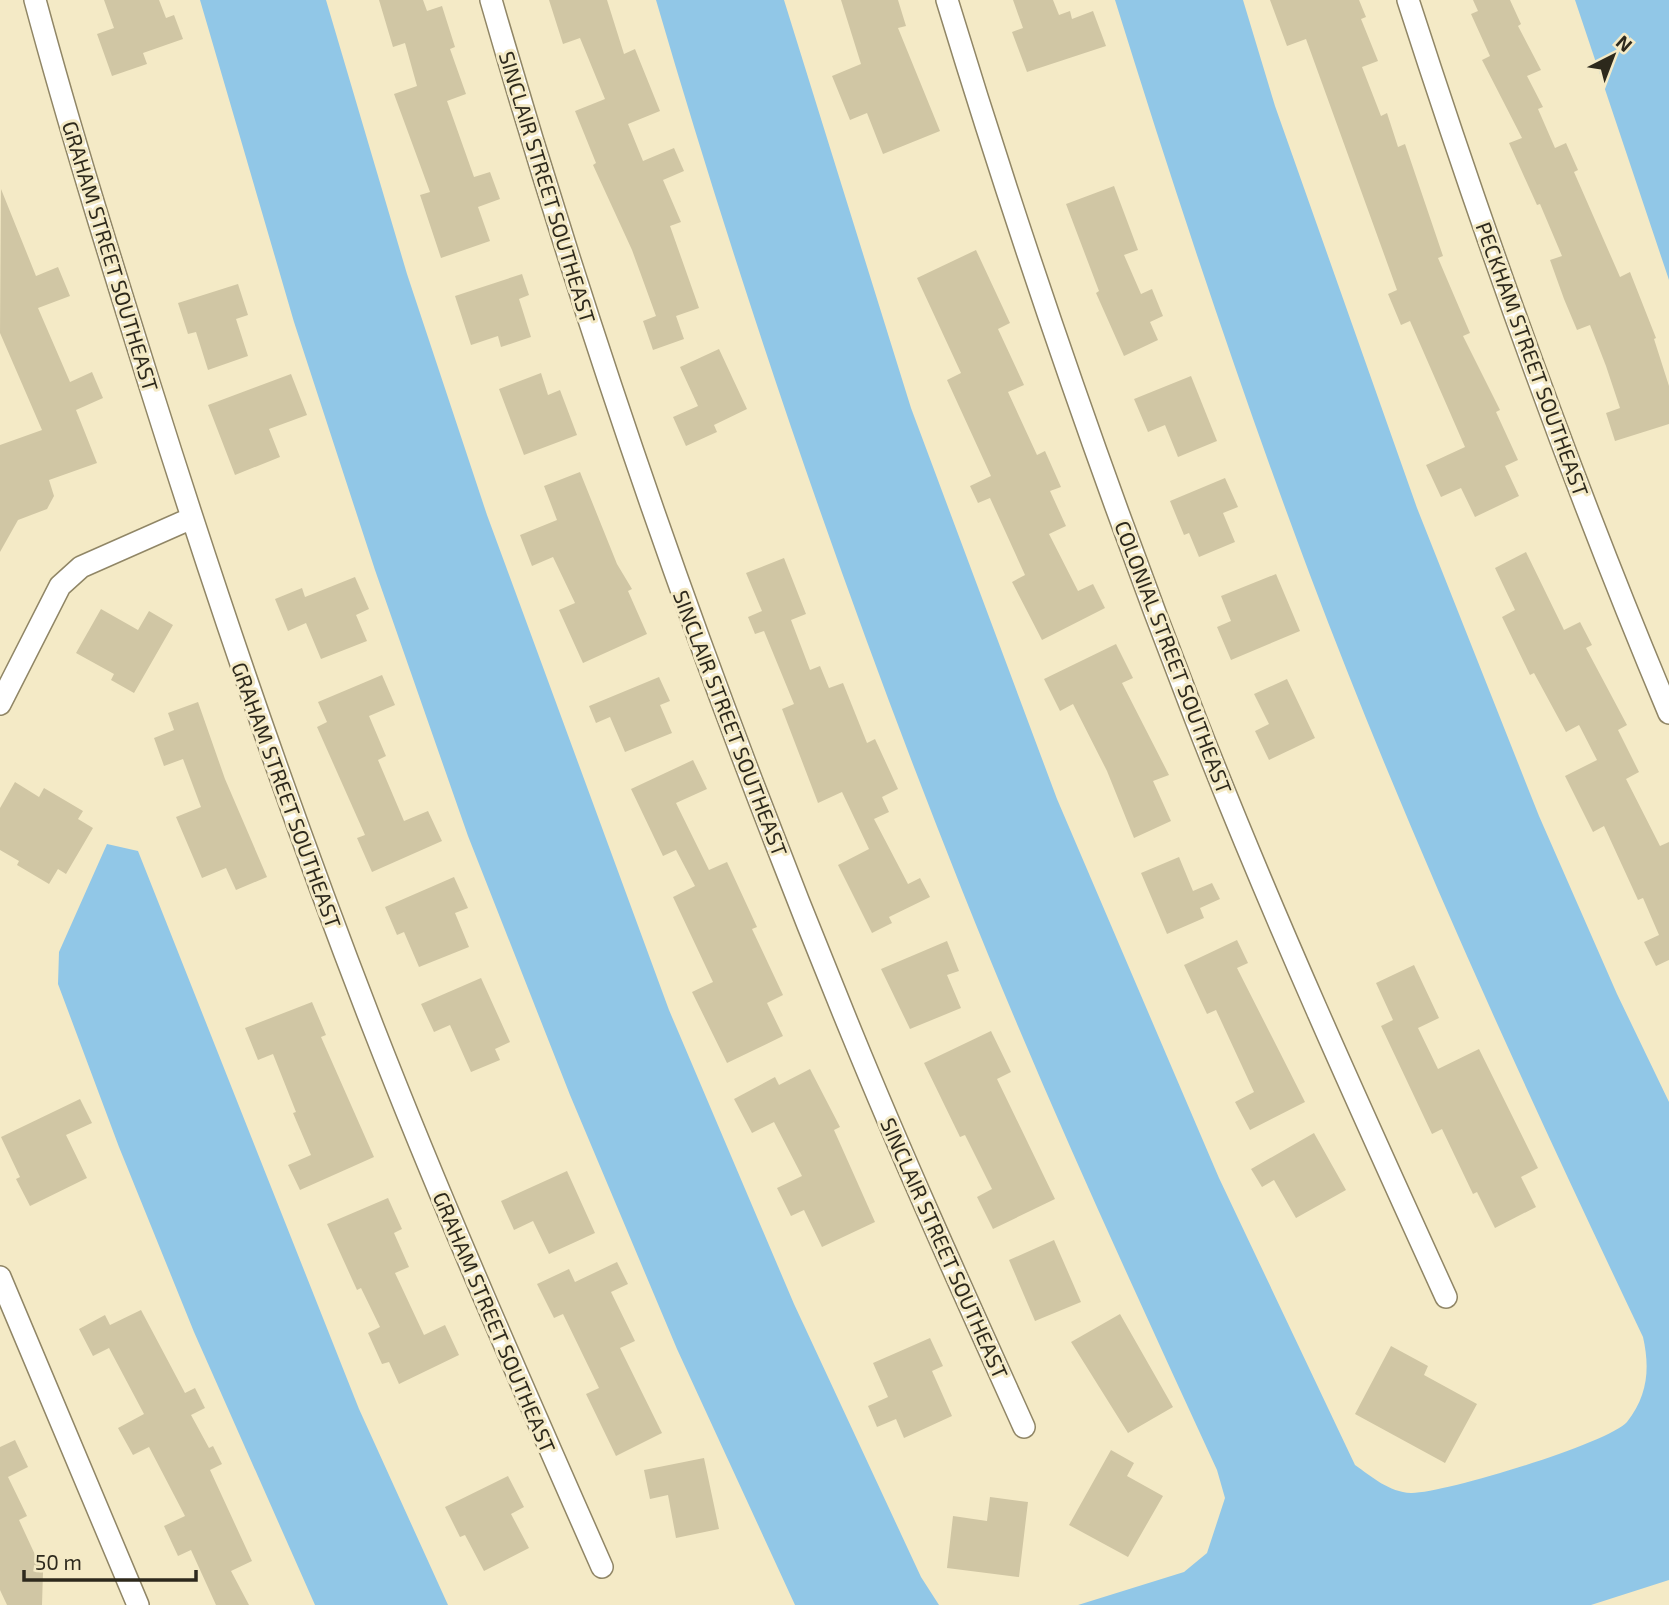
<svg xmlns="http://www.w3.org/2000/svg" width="1669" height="1605" font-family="'Exo 2',sans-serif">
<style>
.water{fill:#91c7e7}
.building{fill:#d0c6a4}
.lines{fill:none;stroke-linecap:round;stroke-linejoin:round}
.minor-casing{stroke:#908666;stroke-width:24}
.minor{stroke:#fff;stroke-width:21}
.labels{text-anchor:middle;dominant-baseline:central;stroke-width:6;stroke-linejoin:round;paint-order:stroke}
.street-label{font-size:21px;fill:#2d291c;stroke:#f4eac6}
</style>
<rect width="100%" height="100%" fill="#f4eac6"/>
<path class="water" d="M 200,0 L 326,0 L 407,274 L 487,515 L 669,1010 L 794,1304 L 921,1577 L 939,1605 L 795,1605 L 677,1349 L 570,1095 L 468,836 L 375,570 L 294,322 Z
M 656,0 L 784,0 L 911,408 L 1057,799 L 1219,1178 L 1355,1465 C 1372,1477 1389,1492 1411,1493 C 1442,1494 1609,1443 1627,1422 C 1648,1395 1650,1368 1643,1337 C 1524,1087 1408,835 1310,575 C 1239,386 1175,193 1115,0 L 1243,0 L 1275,106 L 1417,508 L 1539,816 L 1617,994 L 1669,1102 L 1669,1580 L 1591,1605 L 1078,1605 L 1184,1572 L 1207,1553 L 1225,1498 L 1217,1470 C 1129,1279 1040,1086 962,890 C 846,599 744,301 656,0 Z
M 1575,0 L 1669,0 L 1669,280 Z
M 107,844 L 138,851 L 359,1409 L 448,1605 L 315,1605 L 194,1332 L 119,1147 L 58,984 L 59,952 Z"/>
<path class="building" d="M 104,0 L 159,0 L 166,18 L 174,15 L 183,39 L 143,53 L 147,64 L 112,76 L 97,34 L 114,28 Z
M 379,0 L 423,0 L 427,11 L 442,6 L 455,47 L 450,49 L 466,94 L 447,101 L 474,177 L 490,172 L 500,199 L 478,207 L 490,241 L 441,258 L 420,195 L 430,192 L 394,94 L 417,86 L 405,43 L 393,47 Z
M 549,0 L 607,0 L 624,54 L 635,49 L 660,111 L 628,124 L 643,161 L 674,148 L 684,171 L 663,180 L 681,222 L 670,226 L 699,308 L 676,316 L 684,339 L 653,350 L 643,321 L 656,316 L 632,250 L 593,165 L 596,163 L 575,111 L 605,99 L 580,38 L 563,44 Z
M 841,0 L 898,0 L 906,26 L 898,28 L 940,131 L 883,154 L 867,113 L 850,120 L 832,76 L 861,64 Z
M 1013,0 L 1053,0 L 1059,15 L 1070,11 L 1072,19 L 1093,11 L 1106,46 L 1027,72 L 1012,32 L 1023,28 Z
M 1270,0 L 1359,0 L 1366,17 L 1361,19 L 1378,61 L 1362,67 L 1381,116 L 1387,113 L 1398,147 L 1405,144 L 1443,256 L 1438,258 L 1470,333 L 1463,336 L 1500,410 L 1496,412 L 1518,460 L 1505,466 L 1519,496 L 1475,517 L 1461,488 L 1441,497 L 1426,465 L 1465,447 L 1410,321 L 1401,325 L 1388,294 L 1397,290 L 1306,39 L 1287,46 Z
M 1473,0 L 1510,0 L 1521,24 L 1518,26 L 1541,70 L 1527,76 L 1543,107 L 1538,109 L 1555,148 L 1566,143 L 1578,170 L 1574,172 L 1620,277 L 1630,272 L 1656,338 L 1654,339 L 1669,386 L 1669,424 L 1615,441 L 1606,413 L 1620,408 L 1606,366 L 1590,325 L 1577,330 L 1564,299 L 1550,260 L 1562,256 L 1540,204 L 1537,205 L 1509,143 L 1522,138 L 1482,60 L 1490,56 L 1471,14 L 1478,11 Z
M 1114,186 L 1138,250 L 1124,255 L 1141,294 L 1152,289 L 1163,316 L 1150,322 L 1158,340 L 1124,356 L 1096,293 L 1099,291 L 1066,204 Z
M 1,189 L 36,276 L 58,267 L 70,296 L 38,308 L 70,382 L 92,372 L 103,398 L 76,410 L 97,463 L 49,480 L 54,496 L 47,509 L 18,520 L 0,552 L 0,445 L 42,430 L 0,333 Z
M 976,250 L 1010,323 L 998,329 L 1024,385 L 1008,392 L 1037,455 L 1045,451 L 1061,487 L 1050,491 L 1066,526 L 1049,534 L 1078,591 L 1093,584 L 1105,608 L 1042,640 L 1012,582 L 1025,575 L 990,498 L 978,503 L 970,486 L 991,476 L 947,380 L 961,373 L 917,278 Z
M 522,274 L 529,295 L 519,299 L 531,337 L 501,347 L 498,336 L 471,345 L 455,296 Z
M 238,284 L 248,315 L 236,319 L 248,356 L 208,370 L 196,332 L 188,334 L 178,303 Z
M 719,349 L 747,409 L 714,425 L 717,432 L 686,446 L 673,417 L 698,406 L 680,367 Z
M 541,373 L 548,395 L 560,390 L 577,435 L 524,455 L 499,389 Z
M 291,374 L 307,415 L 269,429 L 280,457 L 235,475 L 208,405 Z
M 1191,376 L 1217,441 L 1178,457 L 1165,425 L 1148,432 L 1134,399 Z
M 580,472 L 617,564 L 632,589 L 628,591 L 647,634 L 583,663 L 559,610 L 575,603 L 553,557 L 532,566 L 520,535 L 557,520 L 544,486 Z
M 1225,478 L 1238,507 L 1223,513 L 1235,542 L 1199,557 L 1189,533 L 1184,535 L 1170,501 Z
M 1526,552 L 1564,630 L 1580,622 L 1592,645 L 1586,648 L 1627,725 L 1618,730 L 1639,772 L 1626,779 L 1660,846 L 1669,842 L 1669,960 L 1656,966 L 1644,942 L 1659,935 L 1643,898 L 1638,900 L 1604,826 L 1593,832 L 1565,776 L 1597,760 L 1579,725 L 1566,732 L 1534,673 L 1530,675 L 1502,617 L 1515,610 L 1495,568 Z
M 784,558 L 806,614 L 791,620 L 810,670 L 820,666 L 829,688 L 843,683 L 867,743 L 875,739 L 898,789 L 882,797 L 889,812 L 874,819 L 908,884 L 920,878 L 930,897 L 889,917 L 892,923 L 872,933 L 838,865 L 869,849 L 842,792 L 818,803 L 782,709 L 794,704 L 764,631 L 755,634 L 748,617 L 762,611 L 746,573 Z
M 1276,574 L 1300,631 L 1231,660 L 1217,627 L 1231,621 L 1221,596 Z
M 355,577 L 369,609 L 356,615 L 367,641 L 321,659 L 306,623 L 288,631 L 275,599 L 302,588 L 305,597 Z
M 101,609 L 138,630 L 149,611 L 173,625 L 134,693 L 111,680 L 114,674 L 76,653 Z
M 1116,644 L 1133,678 L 1122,683 L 1169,775 L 1153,781 L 1171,821 L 1134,838 L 1107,771 L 1073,704 L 1060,711 L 1044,679 Z
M 382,675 L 395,705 L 369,716 L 386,756 L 378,760 L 404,821 L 428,811 L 442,841 L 372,872 L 357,838 L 365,835 L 317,727 L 327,722 L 318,702 Z
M 659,677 L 670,701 L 660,705 L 672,733 L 625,752 L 610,717 L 596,723 L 589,706 Z
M 1287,679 L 1315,738 L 1269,760 L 1255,731 L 1269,724 L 1254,694 Z
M 198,702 L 225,779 L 267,877 L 236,890 L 226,868 L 202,878 L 176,817 L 201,807 L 183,759 L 164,766 L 154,738 L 174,730 L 168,713 Z
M 693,760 L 707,789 L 676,803 L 709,870 L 727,862 L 757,927 L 752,929 L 783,995 L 767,1003 L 783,1036 L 727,1063 L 692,992 L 713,982 L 673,897 L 695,886 L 676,850 L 663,856 L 631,789 Z
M 15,782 L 39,797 L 44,788 L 83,811 L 78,819 L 93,828 L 66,874 L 58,869 L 49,884 L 17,865 L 19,861 L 0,850 L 0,808 Z
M 1179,857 L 1193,891 L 1212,883 L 1220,899 L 1200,908 L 1204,918 L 1167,934 L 1141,873 Z
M 454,877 L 468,908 L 455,913 L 469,947 L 419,967 L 404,932 L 397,935 L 385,907 Z
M 1237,940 L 1248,963 L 1237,968 L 1305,1102 L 1250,1130 L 1235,1102 L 1254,1092 L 1216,1010 L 1207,1014 L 1184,965 Z
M 947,941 L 959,971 L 947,975 L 961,1008 L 910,1029 L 881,969 Z
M 1414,965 L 1439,1018 L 1418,1028 L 1438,1069 L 1479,1049 L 1538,1168 L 1521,1177 L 1536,1207 L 1495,1228 L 1477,1192 L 1473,1194 L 1442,1129 L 1432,1134 L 1381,1026 L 1393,1020 L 1376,983 Z
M 481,978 L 510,1042 L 495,1049 L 500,1060 L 471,1072 L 450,1025 L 434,1032 L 421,1004 Z
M 312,1002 L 326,1035 L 321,1037 L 374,1157 L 300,1190 L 288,1165 L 311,1155 L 293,1113 L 296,1112 L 273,1054 L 258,1060 L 245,1028 Z
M 991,1031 L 1011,1072 L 997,1079 L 1055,1199 L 993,1229 L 977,1197 L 992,1189 L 965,1135 L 960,1137 L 924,1063 Z
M 810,1069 L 840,1127 L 834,1130 L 875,1222 L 822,1247 L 804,1210 L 791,1216 L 777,1188 L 802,1176 L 774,1122 L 752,1133 L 734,1099 L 775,1077 L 779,1085 Z
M 80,1099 L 92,1123 L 66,1135 L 87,1178 L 30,1206 L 16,1179 L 20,1177 L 1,1137 Z
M 1314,1133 L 1346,1190 L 1296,1218 L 1274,1180 L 1262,1187 L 1251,1169 Z
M 567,1171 L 595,1233 L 549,1254 L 533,1221 L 514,1230 L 501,1201 Z
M 388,1198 L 402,1229 L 394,1233 L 409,1267 L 395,1273 L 424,1335 L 445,1325 L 459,1355 L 399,1384 L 389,1362 L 382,1364 L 368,1333 L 380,1327 L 361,1288 L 357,1290 L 327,1224 Z
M 1054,1240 L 1081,1302 L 1035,1321 L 1009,1260 Z
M 617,1262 L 628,1284 L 611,1292 L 635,1341 L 620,1348 L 662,1433 L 616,1456 L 586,1394 L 599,1388 L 563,1314 L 554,1318 L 537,1284 L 569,1269 L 575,1282 Z
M 141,1310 L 185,1393 L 195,1388 L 205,1408 L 191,1415 L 209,1448 L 213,1446 L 222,1464 L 210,1470 L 252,1561 L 231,1571 L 249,1605 L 216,1605 L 191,1550 L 178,1556 L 164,1526 L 185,1516 L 149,1447 L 133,1455 L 118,1428 L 144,1414 L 109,1348 L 93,1356 L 79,1329 L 105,1315 L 110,1325 Z
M 1120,1314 L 1173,1407 L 1128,1433 L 1071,1342 Z
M 930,1338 L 943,1366 L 932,1371 L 952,1416 L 904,1438 L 896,1419 L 877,1427 L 868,1406 L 888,1397 L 873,1363 Z
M 1391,1346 L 1428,1366 L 1424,1375 L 1477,1404 L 1445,1463 L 1355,1414 Z
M 15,1440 L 28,1467 L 8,1477 L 27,1516 L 19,1520 L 43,1572 L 42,1605 L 7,1605 L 0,1590 L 0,1447 Z
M 1111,1450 L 1134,1463 L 1127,1476 L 1163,1496 L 1128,1557 L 1069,1525 Z
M 704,1458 L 719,1529 L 676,1538 L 668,1495 L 650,1499 L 644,1470 Z
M 508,1476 L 524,1507 L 511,1514 L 529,1548 L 484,1571 L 465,1535 L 460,1537 L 445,1507 Z
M 990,1497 L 1028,1502 L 1019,1577 L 947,1568 L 953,1516 L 987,1521 Z"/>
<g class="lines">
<defs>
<path id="minor" d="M 35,0 C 70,130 110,258 150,386 C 218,602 291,816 373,1027 C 444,1209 523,1388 602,1567
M 491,0 C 592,351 713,696 852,1034 C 906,1166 965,1296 1024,1427
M 947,0 C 1021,243 1104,483 1196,720 C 1272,915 1359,1106 1446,1297
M 1408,0 C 1486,241 1571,480 1669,713
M 0,704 L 60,586 L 81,567 L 192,518
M 0,1277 L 138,1605"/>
</defs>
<use href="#minor" class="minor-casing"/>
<use href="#minor" class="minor"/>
</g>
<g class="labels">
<g class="street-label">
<text transform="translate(548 187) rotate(73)">SINCLAIR STREET SOUTHEAST</text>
<text transform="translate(111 256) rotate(73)">GRAHAM STREET SOUTHEAST</text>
<text transform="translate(1533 359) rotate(70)">PECKHAM STREET SOUTHEAST</text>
<text transform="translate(1174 657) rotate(69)">COLONIAL STREET SOUTHEAST</text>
<text transform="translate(731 723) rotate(69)">SINCLAIR STREET SOUTHEAST</text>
<text transform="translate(287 795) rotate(70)">GRAHAM STREET SOUTHEAST</text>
<text transform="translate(945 1248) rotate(66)">SINCLAIR STREET SOUTHEAST</text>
<text transform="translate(495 1322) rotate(67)">GRAHAM STREET SOUTHEAST</text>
</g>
</g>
<g transform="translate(1613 56) rotate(42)" stroke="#f4eac6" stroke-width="5" paint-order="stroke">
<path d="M0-5L12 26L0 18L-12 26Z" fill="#2d291c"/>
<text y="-10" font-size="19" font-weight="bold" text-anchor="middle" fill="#2d291c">N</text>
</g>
<path d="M24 1570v10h172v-10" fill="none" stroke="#2d291c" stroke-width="3.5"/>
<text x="35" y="1570" font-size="21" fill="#2d291c" stroke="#f4eac6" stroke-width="5" paint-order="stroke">50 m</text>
</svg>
